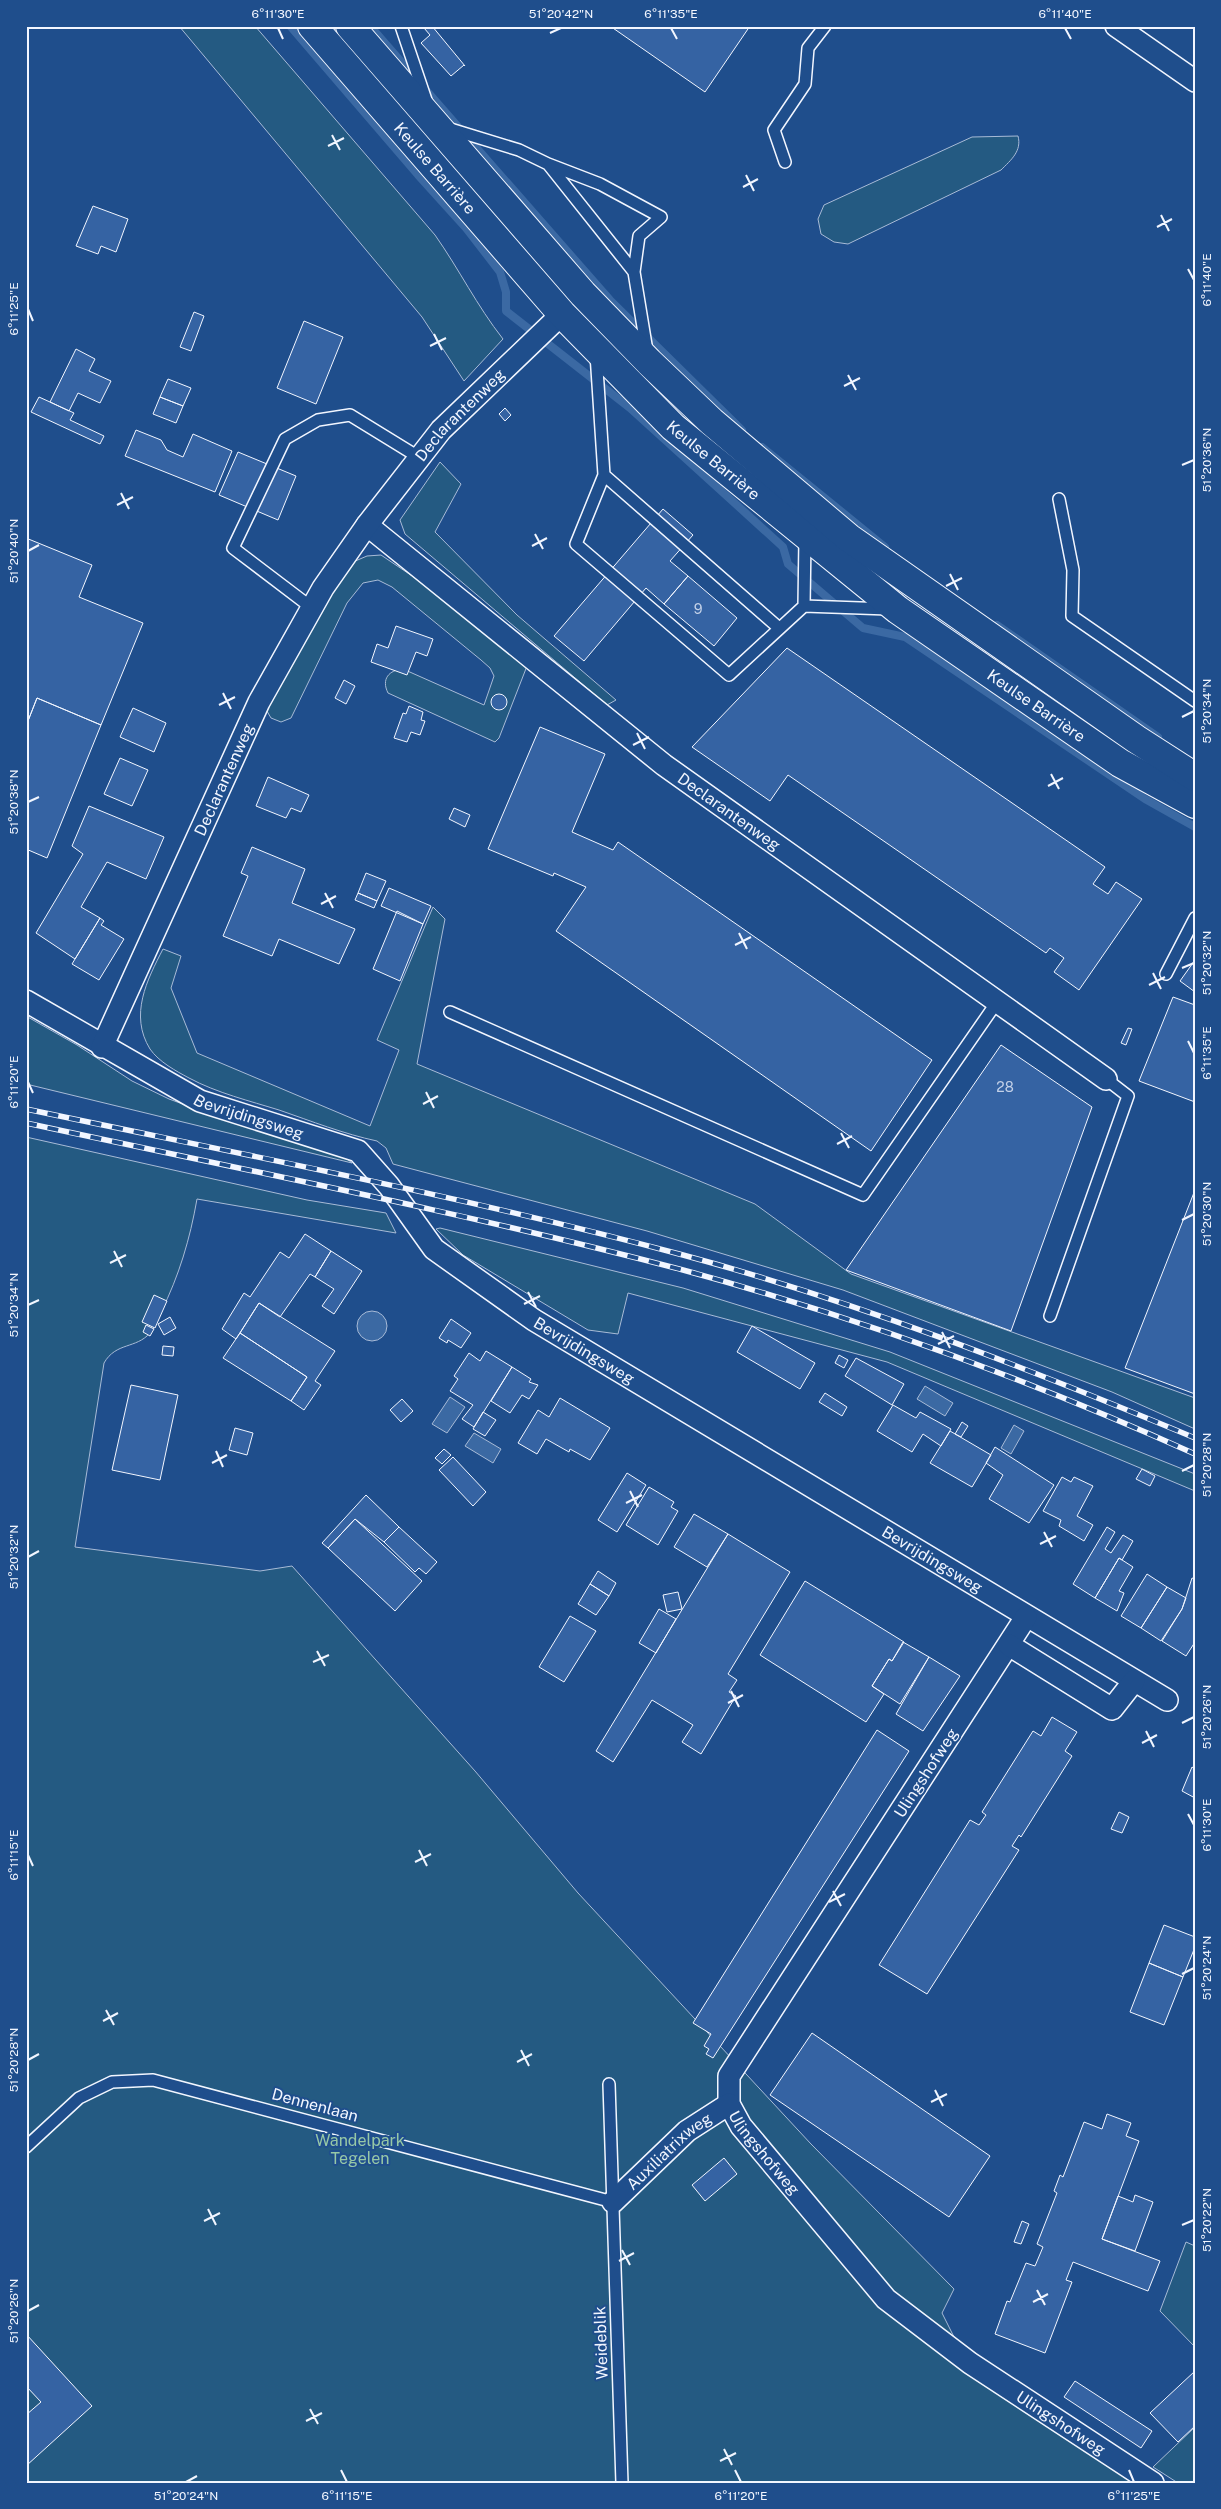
<svg xmlns="http://www.w3.org/2000/svg" width="1221" height="2509" font-family="'Public Sans',sans-serif">
<style>
.green{fill:#245a82;stroke:#a8bbd7}
.water{fill:#3b69a3;stroke:#a8bbd7}
.lines{fill:none;stroke-linecap:round;stroke-linejoin:round}
.stream{stroke:#3b69a3;stroke-width:8}
.building{fill:#3563a3;stroke:#f2f6ff}
.lane-casing{stroke:#f2f6ff;stroke-width:14}
.street-casing{stroke:#f2f6ff;stroke-width:24}
.secondary-casing{stroke:#f2f6ff;stroke-width:30}
.lane{stroke:#1f4e8c;stroke-width:11}
.street{stroke:#1f4e8c;stroke-width:21}
.secondary{stroke:#1f4e8c;stroke-width:28}
.rail-casing{stroke:#f2f6ff;stroke-width:5.5}
.rail{stroke:#1f4e8c;stroke-width:4;stroke-dasharray:11;stroke-linecap:butt}
.ticks{fill:none;stroke:#f2f6ff;stroke-width:2}
.labels{text-anchor:middle;dominant-baseline:central;stroke-width:4;stroke-linejoin:round;paint-order:stroke}
.number-label{font-size:14px;fill:#c3d1e8}
.street-label{font-size:16px;fill:#f2f6ff;stroke:#1f4e8c}
.park-label{font-size:16px;fill:#97c8a6;stroke:#1f4e8c}
.neatline{fill:none;stroke:#f2f6ff;stroke-width:2}
.ticks-label{font-size:12px;text-anchor:middle;fill:#f2f6ff}
</style>
<rect width="100%" height="100%" fill="#1f4e8c"/>
<path class="green" d="M 179,26 L 255,26 L 435,235 C 459,269 477,306 503,339 L 464,381 L 422,317 Z
M 1018,136 C 1022,151 1011,160 1001,170 L 848,244 L 834,242 L 821,234 L 818,219 L 824,205 L 972,137 Z
M 440,462 L 461,484 L 435,532 L 517,615 L 616,700 L 607,705 L 405,534 L 400,520 Z
M 381,555 L 430,588 L 527,666 L 499,738 L 495,742 L 388,693 C 381,679 389,670 403,669 L 484,705 L 494,676 L 490,668 L 481,660 L 392,587 L 378,580 L 363,583 L 347,603 L 291,718 L 281,722 L 271,718 L 264,706 L 346,565 L 367,556 Z
M 433,907 L 445,919 L 417,1064 L 755,1204 L 851,1274 L 1195,1398 L 1195,1429 L 1112,1392 L 843,1290 L 647,1231 L 393,1164 L 386,1148 L 377,1141 C 344,1134 311,1121 279,1110 C 250,1101 217,1093 189,1078 C 176,1071 159,1062 150,1049 C 129,1015 147,980 163,949 L 181,956 L 171,988 L 197,1053 L 370,1126 L 399,1050 L 377,1040 Z
M 26,1016 L 77,1045 L 132,1081 L 169,1099 L 221,1118 L 342,1155 L 352,1163 L 26,1084 Z
M 26,1137 L 307,1200 L 386,1213 L 396,1233 L 197,1199 C 190,1239 179,1276 161,1312 C 158,1319 155,1327 150,1333 C 136,1349 116,1342 104,1363 L 75,1547 L 260,1571 L 292,1566 L 475,1771 L 578,1893 L 811,2144 L 954,2289 L 942,2313 L 964,2357 L 1147,2483 L 26,2483 Z
M 440,1228 L 683,1288 L 890,1352 L 1195,1474 L 1195,1491 L 887,1362 L 628,1293 L 618,1334 L 588,1330 L 463,1255 L 436,1229 Z
M 1186,2242 L 1195,2246 L 1195,2347 L 1160,2311 Z
M 1195,2427 L 1195,2483 L 1178,2483 L 1153,2467 Z"/>
<path class="water" d="M357 1326a15 15 0 1 1 30 0a15 15 0 1 1-30 0Z
M 925,1386 L 953,1403 L 945,1416 L 917,1399 Z
M 450,1397 L 465,1407 L 447,1433 L 432,1424 Z
M 1014,1425 L 1024,1431 L 1011,1454 L 1001,1448 Z
M 474,1433 L 501,1449 L 493,1463 L 465,1446 Z"/>
<g class="lines">
<path class="stream" d="M 290,26 L 418,175 L 466,228 L 500,272 L 506,292 L 506,311 L 630,408 L 783,547 L 788,564 L 863,628 L 905,637 L 1145,799 L 1195,827
M 370,26 L 417,80
M 425,89 L 610,300 L 742,430
M 762,447 L 885,547
M 997,625 L 1158,737"/>
</g>
<path class="building" d="M 427,26 L 432,26 L 465,66 L 464,65 L 451,76 L 421,43 L 430,35 L 424,28 Z
M 610,26 L 750,26 L 705,92 Z
M 93,206 L 128,219 L 116,252 L 101,246 L 98,254 L 76,246 Z
M 194,312 L 204,316 L 191,351 L 180,347 Z
M 304,321 L 343,337 L 316,404 L 277,388 Z
M 76,349 L 95,359 L 89,371 L 111,381 L 100,403 L 78,393 L 69,411 L 50,402 Z
M 168,379 L 191,388 L 183,406 L 160,397 Z
M 39,397 L 74,413 L 70,420 L 104,436 L 100,444 L 31,412 Z
M 160,397 L 183,406 L 176,423 L 153,414 Z
M 505,408 L 511,415 L 505,421 L 499,414 Z
M 136,430 L 161,440 L 167,450 L 183,457 L 193,434 L 232,451 L 215,492 L 125,456 Z
M 238,452 L 296,476 L 278,520 L 219,495 Z
M 663,509 L 693,535 L 670,561 L 688,576 L 664,604 L 646,588 L 584,661 L 554,636 Z
M 26,538 L 92,565 L 79,597 L 143,623 L 101,725 L 37,698 L 26,726 Z
M 688,576 L 737,618 L 714,646 L 664,604 Z
M 396,626 L 433,639 L 427,656 L 416,652 L 407,675 L 371,662 L 377,644 L 388,648 Z
M 787,648 L 1105,867 L 1093,884 L 1108,894 L 1116,882 L 1142,899 L 1079,990 L 1054,972 L 1064,958 L 1050,948 L 1046,953 L 788,775 L 770,801 L 692,747 Z
M 344,680 L 355,686 L 346,704 L 335,698 Z
M491 702a8 8 0 1 1 16 0a8 8 0 1 1-16 0Z
M 37,698 L 101,725 L 47,858 L 26,849 L 26,726 Z
M 409,706 L 423,712 L 421,720 L 425,721 L 420,735 L 411,732 L 407,742 L 394,738 L 403,713 L 406,714 Z
M 133,708 L 166,723 L 154,752 L 120,737 Z
M 540,727 L 605,754 L 572,832 L 613,850 L 618,842 L 932,1060 L 871,1151 L 556,931 L 586,887 L 554,873 L 553,876 L 488,849 Z
M 120,758 L 148,770 L 132,806 L 104,794 Z
M 268,777 L 309,795 L 301,812 L 291,808 L 286,818 L 256,806 Z
M 89,806 L 164,837 L 146,879 L 107,862 L 81,907 L 100,918 L 75,959 L 36,933 L 83,854 L 72,846 Z
M 454,808 L 470,815 L 465,827 L 449,819 Z
M 252,847 L 305,869 L 292,903 L 355,929 L 339,964 L 279,939 L 272,956 L 223,936 L 248,876 L 241,873 Z
M 366,873 L 386,881 L 377,901 L 358,893 Z
M 389,888 L 431,906 L 423,924 L 381,906 Z
M 358,893 L 377,901 L 374,908 L 355,900 Z
M 397,911 L 423,924 L 400,981 L 373,969 Z
M 100,918 L 104,921 L 101,925 L 124,939 L 99,980 L 72,964 Z
M 1195,960 L 1195,992 L 1180,981 Z
M 1173,997 L 1195,1005 L 1195,1102 L 1139,1081 Z
M 1128,1028 L 1132,1029 L 1126,1045 L 1121,1043 Z
M 1001,1045 L 1092,1107 L 1011,1331 L 846,1270 Z
M 1195,1190 L 1195,1394 L 1125,1368 Z
M 305,1234 L 331,1251 L 315,1277 L 310,1274 L 280,1317 L 259,1303 L 236,1339 L 222,1329 L 244,1293 L 250,1297 L 280,1252 L 289,1258 Z
M 331,1251 L 362,1271 L 334,1314 L 322,1306 L 334,1289 L 315,1277 Z
M 154,1295 L 167,1301 L 155,1328 L 142,1322 Z
M 259,1303 L 335,1351 L 315,1381 L 321,1385 L 304,1410 L 291,1401 L 307,1377 L 240,1333 Z
M 170,1317 L 176,1328 L 164,1335 L 158,1324 Z
M 451,1319 L 471,1333 L 461,1348 L 448,1340 L 447,1343 L 439,1338 Z
M 146,1325 L 154,1329 L 150,1336 L 143,1332 Z
M 752,1326 L 815,1363 L 800,1389 L 737,1352 Z
M 240,1333 L 307,1377 L 291,1401 L 223,1358 Z
M 163,1346 L 174,1347 L 173,1356 L 162,1355 Z
M 486,1351 L 512,1367 L 474,1427 L 462,1419 L 473,1405 L 450,1391 L 458,1379 L 454,1376 L 469,1353 L 480,1361 Z
M 839,1355 L 848,1360 L 844,1368 L 835,1363 Z
M 856,1358 L 904,1384 L 892,1405 L 845,1376 Z
M 512,1367 L 531,1379 L 529,1382 L 538,1385 L 529,1399 L 522,1395 L 510,1413 L 491,1401 Z
M 131,1385 L 178,1395 L 160,1480 L 112,1470 Z
M 825,1393 L 847,1407 L 842,1416 L 819,1402 Z
M 560,1398 L 610,1428 L 590,1460 L 570,1449 L 569,1452 L 546,1439 L 537,1454 L 518,1443 L 538,1410 L 549,1417 Z
M 402,1399 L 413,1411 L 401,1422 L 390,1410 Z
M 893,1405 L 916,1418 L 920,1412 L 951,1429 L 941,1446 L 923,1434 L 912,1452 L 877,1431 Z
M 483,1412 L 496,1420 L 485,1436 L 473,1429 Z
M 962,1422 L 968,1426 L 961,1437 L 955,1434 Z
M 235,1428 L 253,1433 L 247,1455 L 229,1450 Z
M 950,1431 L 991,1455 L 972,1487 L 930,1463 Z
M 995,1447 L 1054,1485 L 1029,1523 L 989,1499 L 1003,1475 L 986,1463 Z
M 444,1449 L 451,1455 L 442,1464 L 435,1458 Z
M 453,1457 L 486,1492 L 473,1506 L 439,1470 Z
M 1142,1469 L 1155,1476 L 1150,1486 L 1136,1479 Z
M 627,1473 L 646,1485 L 617,1532 L 598,1520 Z
M 1062,1477 L 1071,1482 L 1074,1477 L 1093,1486 L 1077,1516 L 1093,1525 L 1084,1541 L 1059,1526 L 1061,1520 L 1043,1511 Z
M 649,1487 L 674,1502 L 671,1507 L 678,1511 L 658,1545 L 626,1525 Z
M 366,1495 L 399,1527 L 384,1542 L 355,1519 L 328,1548 L 322,1543 Z
M 694,1514 L 728,1534 L 707,1567 L 674,1547 Z
M 355,1519 L 422,1581 L 395,1611 L 328,1548 Z
M 399,1527 L 437,1562 L 426,1574 L 419,1568 L 415,1572 L 384,1542 Z
M 1107,1527 L 1115,1532 L 1105,1549 L 1111,1553 L 1123,1535 L 1133,1541 L 1122,1560 L 1119,1558 L 1095,1598 L 1073,1584 Z
M 728,1534 L 790,1572 L 728,1674 L 737,1680 L 729,1692 L 736,1696 L 701,1754 L 682,1742 L 693,1725 L 652,1700 L 613,1762 L 596,1751 Z
M 1119,1558 L 1133,1567 L 1119,1591 L 1124,1593 L 1117,1611 L 1095,1598 Z
M 598,1571 L 616,1583 L 609,1596 L 590,1584 Z
M 1147,1574 L 1167,1587 L 1141,1628 L 1121,1616 Z
M 1192,1578 L 1195,1579 L 1195,1642 L 1186,1656 L 1162,1641 L 1182,1609 Z
M 805,1581 L 904,1642 L 892,1661 L 889,1659 L 872,1686 L 884,1694 L 866,1722 L 760,1655 Z
M 590,1584 L 609,1596 L 596,1615 L 578,1604 Z
M 1167,1587 L 1186,1598 L 1182,1609 L 1161,1641 L 1141,1628 Z
M 678,1592 L 682,1609 L 667,1612 L 663,1595 Z
M 659,1609 L 676,1619 L 656,1653 L 639,1643 Z
M 570,1616 L 596,1631 L 564,1682 L 539,1667 Z
M 903,1642 L 929,1657 L 900,1704 L 872,1686 L 889,1659 L 892,1661 Z
M 929,1657 L 960,1676 L 923,1731 L 896,1714 Z
M 1052,1717 L 1077,1732 L 1065,1751 L 1072,1756 L 1021,1837 L 1019,1835 L 1012,1846 L 1019,1850 L 927,1994 L 879,1965 L 970,1820 L 979,1825 L 986,1815 L 982,1812 L 1033,1731 L 1041,1736 Z
M 877,1730 L 909,1751 L 713,2058 L 706,2054 L 709,2049 L 704,2046 L 711,2034 L 693,2023 Z
M 1192,1767 L 1195,1769 L 1195,1798 L 1182,1791 Z
M 1119,1812 L 1129,1817 L 1122,1833 L 1111,1829 Z
M 1164,1925 L 1195,1937 L 1195,1947 L 1183,1977 L 1149,1963 Z
M 1149,1963 L 1183,1977 L 1164,2025 L 1130,2012 Z
M 812,2033 L 990,2156 L 949,2217 L 770,2095 Z
M 1107,2114 L 1131,2123 L 1126,2136 L 1139,2141 L 1102,2239 L 1160,2261 L 1148,2291 L 1073,2262 L 1066,2280 L 1072,2282 L 1045,2353 L 995,2334 L 1007,2301 L 1010,2302 L 1026,2263 L 1035,2266 L 1043,2247 L 1037,2244 L 1057,2193 L 1054,2191 L 1060,2175 L 1063,2177 L 1084,2122 L 1102,2129 Z
M 724,2158 L 737,2174 L 705,2201 L 692,2185 Z
M 1135,2195 L 1153,2202 L 1135,2251 L 1102,2239 L 1118,2196 L 1133,2202 Z
M 1022,2221 L 1029,2224 L 1021,2244 L 1014,2242 Z
M 26,2334 L 92,2406 L 26,2466 L 26,2415 L 41,2402 L 26,2386 Z
M 1195,2371 L 1195,2426 L 1178,2442 L 1150,2413 Z
M 1075,2381 L 1152,2431 L 1141,2448 L 1064,2397 Z"/>
<g class="lines">
<defs>
<path id="lane" d="M 401,26 L 427,103
M 447,128 L 519,150 L 548,164 L 634,272
M 785,162 L 774,130 L 805,84 L 808,48 L 825,26
M 548,164 L 600,184 L 661,217 L 639,236 L 634,272 L 647,351
M 596,354 L 604,475 L 576,544 L 729,675 L 804,606 L 888,609
M 604,475 L 779,628
M 1059,499 L 1073,570 L 1072,616 L 1195,701
M 804,606 L 805,538
M 312,608 L 233,548 L 285,439 L 318,420 L 350,415 L 420,458
M 1166,974 L 1195,918
M 450,1012 L 863,1195 L 997,1002
M 1050,1316 L 1128,1096 L 1106,1079
M 609,2084 L 622,2483
M 26,2147 L 79,2098 L 112,2082 L 153,2080 L 613,2202"/>
<g id="street">
<path d="M 1116,26 L 1195,81"/>
<path id="s1" d="M 367,525 L 664,765 L 1106,1079"/>
<path id="s2" d="M 26,1001 L 200,1101 L 358,1151 L 389,1186 L 434,1249 L 534,1320 L 1167,1700"/>
<path id="s3" d="M 102,1047 L 259,702 L 323,588 L 367,525 L 441,430 L 562,314"/>
<path id="s4" d="M 1026,1617 L 729,2076 L 729,2104 L 741,2126 L 886,2299 L 970,2363 L 1153,2483"/>
<path d="M 1009,1645 L 1112,1709 L 1134,1681"/>
<path id="s5" d="M 613,2202 L 687,2131 L 729,2104"/>
</g>
<g id="secondary">
<path id="s6" d="M 312,26 L 562,314 L 673,427 L 898,610 L 1120,763 L 1195,804"/>
<path d="M 350,26 L 583,294 L 649,362 L 712,422 L 849,538 L 1136,739 L 1195,777"/>
</g>
</defs>
<use href="#lane" class="lane-casing"/>
<use href="#street" class="street-casing"/>
<use href="#secondary" class="secondary-casing"/>
<use href="#lane" class="lane"/>
<use href="#street" class="street"/>
<use href="#secondary" class="secondary"/>
<defs>
<path id="rail" d="M 26,1109 C 245,1155 466,1197 683,1255 C 858,1302 1027,1368 1195,1438
M 26,1123 C 245,1170 466,1213 683,1270 C 857,1317 1030,1380 1195,1454"/>
</defs>
<use href="#rail" class="rail-casing"/>
<use href="#rail" class="rail"/>
</g>
<path class="ticks" d="M 278,28 L 283,39M 671,28 L 677,39M 1065,28 L 1071,39M 550,33 L 561,28M 332,135 L 340,150M 328,146 L 344,138M 746,175 L 754,191M 743,187 L 758,179M 1161,215 L 1169,231M 1157,227 L 1172,219M 1188,269 L 1194,280M 28,309 L 33,321M 434,334 L 442,350M 430,346 L 446,338M 848,375 L 856,390M 844,386 L 860,378M 1182,465 L 1194,460M 121,493 L 129,509M 117,505 L 133,497M 535,534 L 543,549M 532,546 L 547,538M 28,551 L 39,545M 950,574 L 958,590M 946,586 L 962,578M 223,693 L 231,709M 219,705 L 235,697M 1182,717 L 1194,711M 637,733 L 645,749M 633,745 L 649,737M 1051,774 L 1059,789M 1048,786 L 1063,778M 28,802 L 39,797M 325,893 L 333,908M 321,904 L 336,896M 739,933 L 747,949M 735,945 L 751,937M 1182,968 L 1194,963M 1153,973 L 1161,989M 1149,985 L 1165,977M 1188,1041 L 1194,1053M 28,1082 L 33,1093M 426,1092 L 434,1108M 423,1104 L 438,1096M 841,1133 L 849,1148M 837,1144 L 852,1136M 1182,1220 L 1194,1214M 114,1251 L 122,1267M 110,1263 L 126,1255M 528,1292 L 536,1307M 524,1304 L 540,1296M 28,1305 L 39,1300M 942,1332 L 950,1348M 938,1344 L 954,1336M 216,1451 L 223,1467M 212,1463 L 227,1455M 1182,1471 L 1194,1465M 630,1491 L 638,1507M 626,1503 L 642,1495M 1044,1532 L 1052,1547M 1040,1544 L 1056,1536M 28,1557 L 39,1551M 317,1651 L 325,1666M 313,1662 L 329,1655M 731,1691 L 739,1707M 728,1703 L 743,1695M 1182,1723 L 1194,1717M 1146,1731 L 1154,1747M 1142,1743 L 1157,1735M 1188,1814 L 1194,1825M 419,1850 L 427,1866M 28,1855 L 33,1866M 415,1862 L 431,1854M 833,1891 L 841,1906M 829,1902 L 845,1894M 1182,1974 L 1194,1968M 106,2010 L 114,2025M 103,2021 L 118,2013M 521,2050 L 529,2066M 28,2060 L 39,2054M 517,2062 L 532,2054M 935,2090 L 943,2106M 931,2102 L 947,2094M 208,2209 L 216,2225M 204,2221 L 220,2213M 1182,2225 L 1194,2220M 622,2250 L 630,2265M 619,2261 L 634,2253M 1037,2290 L 1045,2305M 1033,2302 L 1048,2294M 28,2311 L 39,2305M 310,2409 L 318,2424M 306,2421 L 322,2413M 724,2449 L 732,2465M 720,2461 L 736,2453M 341,2470 L 347,2482M 735,2470 L 741,2482M 1129,2470 L 1134,2482M 186,2482 L 197,2476"/>
<g class="labels">
<g class="number-label">
<text x="698" y="609">9</text>
<text x="1005" y="1087">28</text>
</g>
<g class="street-label">
<text stroke="none"><textPath href="#s6" startOffset="188">Keulse Barrière</textPath></text>
<text stroke="none"><textPath href="#s3" startOffset="731">Declarantenweg</textPath></text>
<text stroke="none"><textPath href="#s6" startOffset="592">Keulse Barrière</textPath></text>
<text stroke="none"><textPath href="#s6" startOffset="998">Keulse Barrière</textPath></text>
<text stroke="none"><textPath href="#s3" startOffset="294">Declarantenweg</textPath></text>
<text stroke="none"><textPath href="#s1" startOffset="462">Declarantenweg</textPath></text>
<text stroke="none"><textPath href="#s2" startOffset="252">Bevrijdingsweg</textPath></text>
<text stroke="none"><textPath href="#s2" startOffset="672">Bevrijdingsweg</textPath></text>
<text stroke="none"><textPath href="#s2" startOffset="1078">Bevrijdingsweg</textPath></text>
<text transform="translate(926 1773) rotate(-57)">Ulingshofweg</text>
<text transform="translate(315 2105) rotate(15)">Dennenlaan</text>
<text stroke="none"><textPath href="#s5" startOffset="76">Auxiliatrixweg</textPath></text>
<text stroke="none"><textPath href="#s4" startOffset="635">Ulingshofweg</textPath></text>
<text transform="translate(601 2343) rotate(-92)">Weideblik</text>
<text stroke="none"><textPath href="#s4" startOffset="1040">Ulingshofweg</textPath></text>
</g>
<g class="park-label">
<text x="360" y="2140">Wandelpark<tspan x="360" dy="18">Tegelen</tspan></text>
</g>
</g>
<rect width="1221" height="2509" fill="none" stroke="#1f4e8c" stroke-width="55"/>
<rect x="28" y="28" width="1166" height="2454" class="neatline"/>
<g class="ticks-label">
<text x="278" y="18">6°11'30"E</text>
<text x="561" y="18">51°20'42"N</text>
<text x="671" y="18">6°11'35"E</text>
<text x="1065" y="18">6°11'40"E</text>
<text transform="translate(1207 280) rotate(-90)" y="4">6°11'40"E</text>
<text transform="translate(14 309) rotate(-90)" y="4">6°11'25"E</text>
<text transform="translate(1207 460) rotate(-90)" y="4">51°20'36"N</text>
<text transform="translate(14 551) rotate(-90)" y="4">51°20'40"N</text>
<text transform="translate(1207 711) rotate(-90)" y="4">51°20'34"N</text>
<text transform="translate(14 802) rotate(-90)" y="4">51°20'38"N</text>
<text transform="translate(1207 963) rotate(-90)" y="4">51°20'32"N</text>
<text transform="translate(1207 1053) rotate(-90)" y="4">6°11'35"E</text>
<text transform="translate(14 1082) rotate(-90)" y="4">6°11'20"E</text>
<text transform="translate(1207 1214) rotate(-90)" y="4">51°20'30"N</text>
<text transform="translate(14 1305) rotate(-90)" y="4">51°20'34"N</text>
<text transform="translate(1207 1465) rotate(-90)" y="4">51°20'28"N</text>
<text transform="translate(14 1557) rotate(-90)" y="4">51°20'32"N</text>
<text transform="translate(1207 1717) rotate(-90)" y="4">51°20'26"N</text>
<text transform="translate(1207 1825) rotate(-90)" y="4">6°11'30"E</text>
<text transform="translate(14 1855) rotate(-90)" y="4">6°11'15"E</text>
<text transform="translate(1207 1968) rotate(-90)" y="4">51°20'24"N</text>
<text transform="translate(14 2060) rotate(-90)" y="4">51°20'28"N</text>
<text transform="translate(1207 2220) rotate(-90)" y="4">51°20'22"N</text>
<text transform="translate(14 2311) rotate(-90)" y="4">51°20'26"N</text>
<text x="186" y="2500">51°20'24"N</text>
<text x="347" y="2500">6°11'15"E</text>
<text x="741" y="2500">6°11'20"E</text>
<text x="1134" y="2500">6°11'25"E</text>
</g>
</svg>
